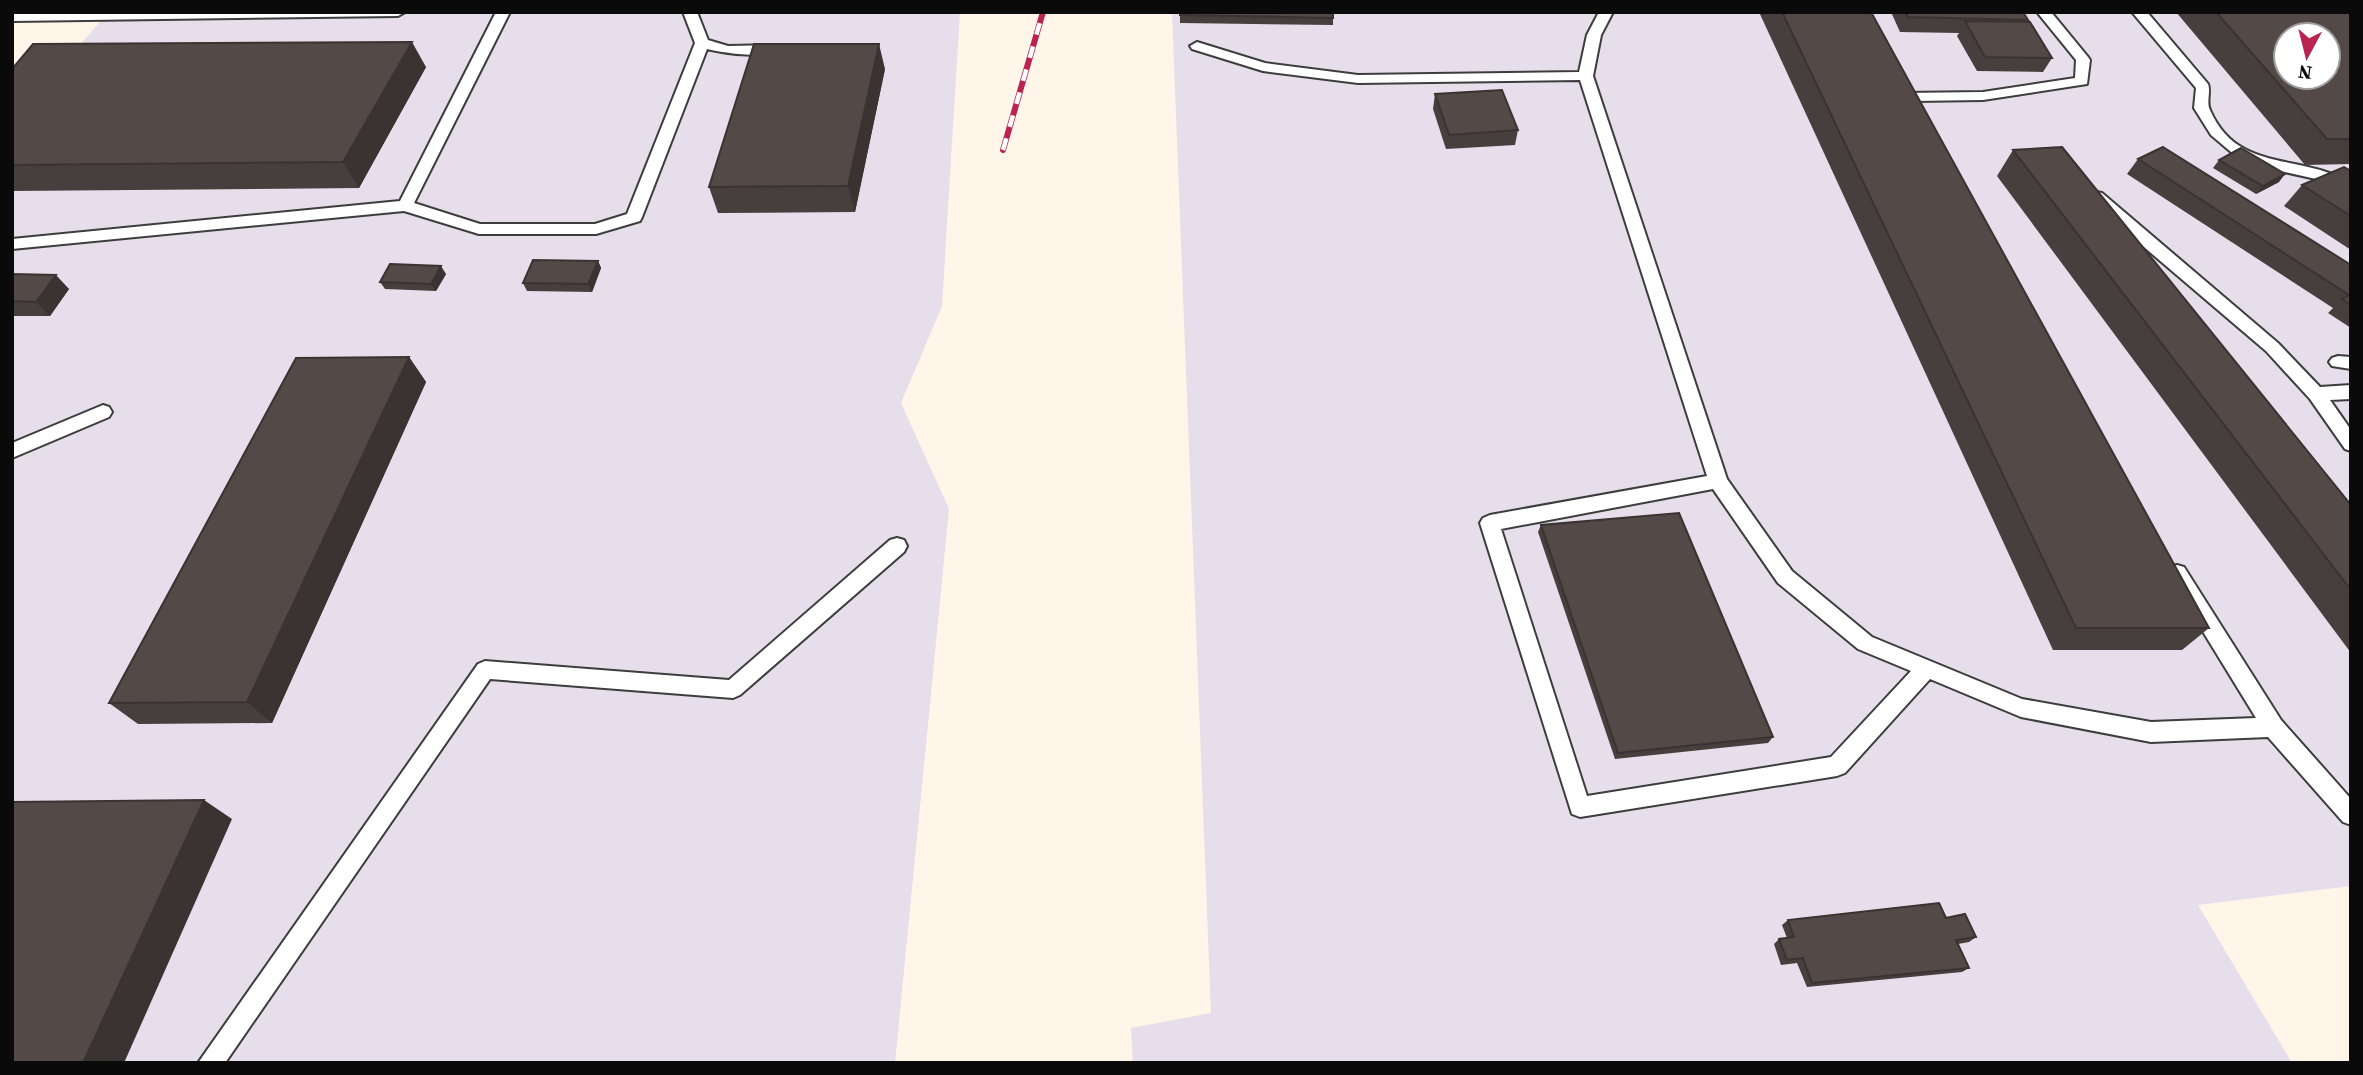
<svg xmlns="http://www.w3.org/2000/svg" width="2363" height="1075" font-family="'Source Serif 4',serif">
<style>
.industrial{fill:#e6deea;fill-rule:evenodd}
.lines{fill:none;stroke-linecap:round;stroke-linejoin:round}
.lane-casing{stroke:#3d3d3d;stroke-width:4}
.lane{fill:#fff;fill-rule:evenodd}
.rail-casing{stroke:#ba234f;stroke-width:6}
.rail{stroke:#fff;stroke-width:4.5;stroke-dasharray:12;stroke-linecap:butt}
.wall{fill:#473f3d}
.shaded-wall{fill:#3a3332}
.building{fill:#534947;stroke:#3a3332;stroke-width:2;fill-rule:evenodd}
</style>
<rect width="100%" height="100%" fill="#fff5e8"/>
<path class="industrial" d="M 108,12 L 960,12 L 942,306 L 901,403 L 949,509 L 895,1063 L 12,1063 L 12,126 Z
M 1172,12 L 2351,12 L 2351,886 L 2198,905 L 2292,1063 L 1133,1063 L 1131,1028 L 1211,1013 ZM 2286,35 L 2328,35 L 2328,77 L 2286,77 Z"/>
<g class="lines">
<defs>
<path id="lane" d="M 405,12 L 398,16 L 12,21 L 12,13 Z
M 496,12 L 510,12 L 414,203 L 480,224 L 595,224 L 627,214 L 695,43 L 683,12 L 697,12 L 708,40 L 728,46 L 776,45 L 783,49 C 769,60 724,53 707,49 L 642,217 L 640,221 L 596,234 L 479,234 L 404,211 L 12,249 L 12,239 L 400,201 Z
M 1599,12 L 1613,12 L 1601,35 L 1593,76 L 1727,479 L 1792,571 L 1872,637 L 2022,699 L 2151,722 L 2256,718 L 2167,573 L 2170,567 L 2177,565 L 2184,567 L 2281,720 L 2351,799 L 2351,825 L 2343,822 L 2268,737 L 2151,742 L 2021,717 L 1930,679 L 1845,773 L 1837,776 L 1580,817 L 1572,814 L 1480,523 L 1483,518 L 1490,515 L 1707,476 L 1580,80 L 1358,83 L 1263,71 L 1192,49 L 1190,46 L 1197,42 L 1265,63 L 1358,75 L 1579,72 L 1587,35 ZM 1713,489 L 1778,583 L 1858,649 L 1911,671 L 1831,757 L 1587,796 L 1501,529 Z
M 2037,12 L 2051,12 L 2088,57 L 2090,60 L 2087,84 L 1983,100 L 1913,101 L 1916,108 L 1914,111 L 1904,111 L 1896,97 L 1903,93 L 1983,92 L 2075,78 L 2076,60 Z
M 2132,12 L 2147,12 L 2208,84 C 2211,92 2206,102 2210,110 C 2238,175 2304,152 2351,184 L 2351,196 L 2325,181 L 2244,163 L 2211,135 L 2194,108 L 2196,88 Z
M 2096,192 L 2102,193 L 2278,343 L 2320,387 L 2351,385 L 2351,399 L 2330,400 L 2351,430 L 2351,451 L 2345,449 L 2310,399 L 2266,351 L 2090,201 L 2088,197 L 2090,193 Z
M 2338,356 L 2351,357 L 2351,369 L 2332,366 L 2329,362 L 2332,358 Z
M 103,405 L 109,407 L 112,412 L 109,417 L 12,458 L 12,443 Z
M 897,538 L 904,540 L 907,546 L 904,552 L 740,695 L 733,698 L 490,679 L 225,1063 L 198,1063 L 478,664 L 485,661 L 729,680 L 890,540 Z"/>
</defs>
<use href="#lane" class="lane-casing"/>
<use href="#lane" class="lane"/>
<defs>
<path id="rail" d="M 1003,150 L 1043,12"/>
</defs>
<use href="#rail" class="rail-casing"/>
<use href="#rail" class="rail"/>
</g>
<path class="wall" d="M 1180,12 L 1333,18 L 1333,25 L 1180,23 Z
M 1759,12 L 1871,12 L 2209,628 L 2182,650 L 2053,650 Z
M 1891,12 L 2023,12 L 2028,20 L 2026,22 L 2052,58 L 2043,72 L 1977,71 L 1957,36 L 1959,33 L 1900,32 Z
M 2176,12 L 2351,12 L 2351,164 L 2305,165 Z
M 426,67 L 359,188 L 12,191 L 12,69 Z
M 885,69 L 855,212 L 718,213 L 709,187 Z
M 1435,94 L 1518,130 L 1515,145 L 1446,149 L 1433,109 Z
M 2013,150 L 2351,505 L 2351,653 L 1997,176 Z
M 2138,159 L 2351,265 L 2351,328 L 2328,313 L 2333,308 L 2127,174 Z
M 2219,160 L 2279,182 L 2256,194 L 2213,168 Z
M 2351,171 L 2351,250 L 2284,206 L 2302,185 Z
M 598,261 L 601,268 L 592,292 L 527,291 L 523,283 Z
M 12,274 L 69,289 L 50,316 L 12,316 Z
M 446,274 L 436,291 L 385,289 L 380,282 Z
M 409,357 L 426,382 L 272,723 L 138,724 L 109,703 Z
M 1541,525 L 1773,737 L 1768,743 L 1615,759 L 1538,532 Z
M 1946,918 L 1976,937 L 1969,942 L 1958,944 L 1969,968 L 1962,972 L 1807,987 L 1797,963 L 1781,965 L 1774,944 L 1779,939 L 1787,938 L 1782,925 L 1788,920 Z"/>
<path class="shaded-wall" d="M 412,42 L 426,67 L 359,188 L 343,162 Z
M 879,44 L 885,69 L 855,212 L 848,186 Z
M 2285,174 L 2279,182 L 2256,194 L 2263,186 Z
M 598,261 L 601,268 L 592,292 L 588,284 Z
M 441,266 L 446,274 L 436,291 L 431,284 Z
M 56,275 L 69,289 L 50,316 L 36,302 Z
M 409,357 L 426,382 L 272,723 L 247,702 Z
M 204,800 L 232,819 L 124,1063 L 83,1063 Z"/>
<path class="building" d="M 1180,12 L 1333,12 L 1333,18 L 1180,15 Z
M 1782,12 L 1871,12 L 2209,628 L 2076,628 Z
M 1905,12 L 2023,12 L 2028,20 L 1908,17 Z
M 2216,12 L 2351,12 L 2351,139 L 2327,139 ZM 2286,35 L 2328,35 L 2328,77 L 2286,77 Z
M 1965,21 L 2030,22 L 2052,58 L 1985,57 Z
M 412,42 L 343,162 L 12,165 L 12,69 L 33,44 Z
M 754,44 L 879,44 L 848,186 L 709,187 Z
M 1502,90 L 1518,130 L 1449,135 L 1435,94 Z
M 2062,147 L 2351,505 L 2351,590 L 2013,150 Z
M 2163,147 L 2351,265 L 2351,305 L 2342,299 L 2349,295 L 2138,159 Z
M 2241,148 L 2285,174 L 2263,186 L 2219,160 Z
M 2344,167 L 2351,171 L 2351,216 L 2302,185 Z
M 533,260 L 598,261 L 588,284 L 523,283 Z
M 390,264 L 441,266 L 431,284 L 380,282 Z
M 12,274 L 56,275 L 36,302 L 12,301 Z
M 409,357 L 247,702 L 109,703 L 296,358 Z
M 1679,513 L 1773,737 L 1618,753 L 1541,525 Z
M 204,800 L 83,1063 L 12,1063 L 12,802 Z
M 1939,903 L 1946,918 L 1965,914 L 1976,937 L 1956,940 L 1969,968 L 1812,983 L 1803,958 L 1787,960 L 1779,939 L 1794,937 L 1788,920 Z"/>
<rect width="2363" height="1075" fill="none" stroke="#0a0a0a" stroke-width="28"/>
<g transform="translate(2307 56) rotate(187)"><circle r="33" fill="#ffffff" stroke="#9d9d9d" stroke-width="2"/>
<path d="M0-5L12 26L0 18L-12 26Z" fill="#ba234f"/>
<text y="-10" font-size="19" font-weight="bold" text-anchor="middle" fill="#0a0a0a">N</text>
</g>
</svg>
